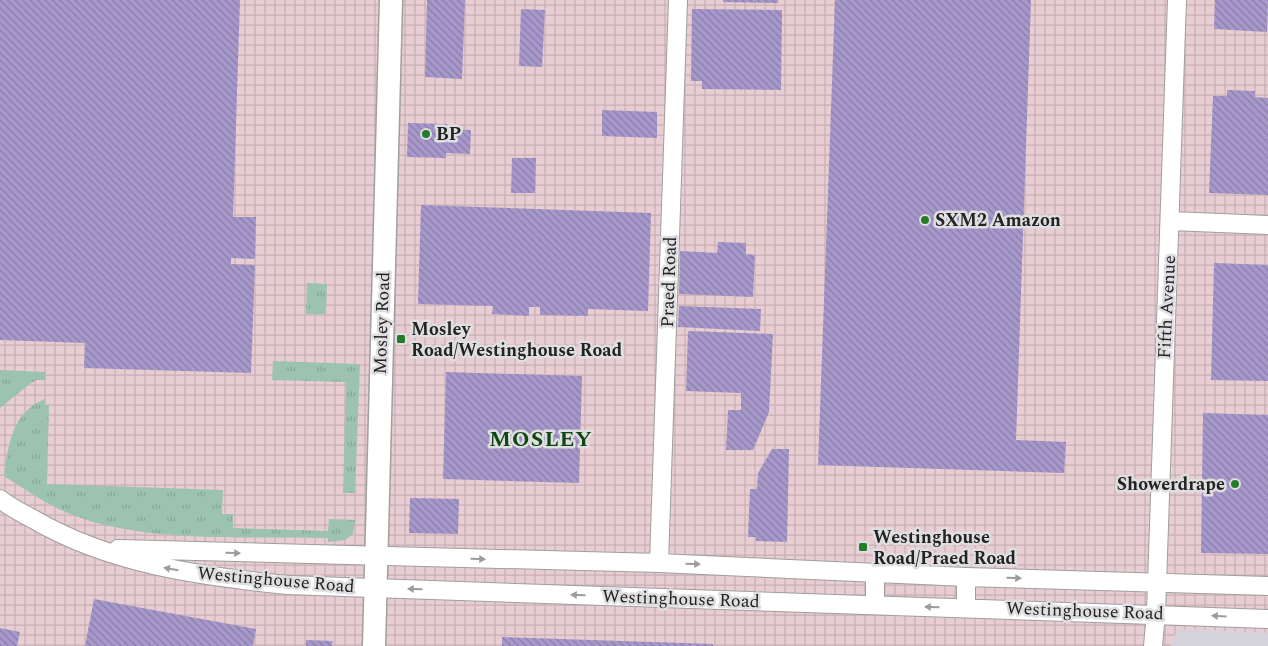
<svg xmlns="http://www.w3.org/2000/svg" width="1268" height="646" font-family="Spectral,serif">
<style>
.built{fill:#d4d3dc}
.industrial{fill:url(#industrial-grid)}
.grass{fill:url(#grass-tufts)}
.building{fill:url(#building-back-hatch)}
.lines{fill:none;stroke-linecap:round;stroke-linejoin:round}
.minor-casing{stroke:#9f9fa0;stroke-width:20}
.major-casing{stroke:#9f9fa0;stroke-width:25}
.minor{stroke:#fff;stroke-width:18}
.major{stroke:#fff;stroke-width:22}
.oneway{fill:#9c9c9c}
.poi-dot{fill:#247b29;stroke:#dfdee0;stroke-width:2}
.labels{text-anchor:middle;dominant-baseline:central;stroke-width:5;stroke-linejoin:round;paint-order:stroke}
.poi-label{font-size:18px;font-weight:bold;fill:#232323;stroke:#dfdee0;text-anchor:start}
.street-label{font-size:18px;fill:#232323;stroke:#dfdee0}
.district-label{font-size:22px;font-weight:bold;letter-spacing:1px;fill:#0f4712;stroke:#dfdee0}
</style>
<defs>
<pattern id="industrial-grid" width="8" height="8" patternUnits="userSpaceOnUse" patternTransform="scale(1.25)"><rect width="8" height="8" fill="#e8cdd2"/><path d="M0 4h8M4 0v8" fill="none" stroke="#c7b0b4"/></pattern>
<pattern id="grass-tufts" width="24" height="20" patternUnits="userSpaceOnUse" patternTransform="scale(1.25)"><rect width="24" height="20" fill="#9bc3af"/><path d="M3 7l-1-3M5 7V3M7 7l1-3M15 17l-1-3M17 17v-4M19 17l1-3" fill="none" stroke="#85a796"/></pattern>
<pattern id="building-back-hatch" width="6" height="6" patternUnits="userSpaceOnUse" patternTransform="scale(1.25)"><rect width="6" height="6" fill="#a798cc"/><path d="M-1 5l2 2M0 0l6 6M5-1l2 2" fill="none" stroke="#887ca5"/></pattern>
</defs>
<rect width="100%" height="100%" fill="#dfdee0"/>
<path class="built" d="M 1180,629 L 1268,633 L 1268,646 L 1171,646 L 1174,636 Z"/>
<path class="industrial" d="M 0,0 L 1268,0 L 1268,633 L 1180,629 L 1174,636 L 1171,646 L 0,646 Z"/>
<path class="grass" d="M 307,283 L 327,284 L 326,314 L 306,314 Z
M 273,361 L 360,364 L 355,493 L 343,493 L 346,382 L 272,380 Z
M 0,370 L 46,372 L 45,380 L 36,380 L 31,383 L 0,408 Z
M 45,399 L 45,405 L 49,405 L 47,484 L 223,490 L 222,514 L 233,514 L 233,528 L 328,531 L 329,519 L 355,520 L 353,534 L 345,540 L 328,542 L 328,538 C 250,536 154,543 81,518 C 53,509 29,492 4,476 C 8,445 12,412 45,399 Z"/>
<path class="building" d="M 0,0 L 240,0 L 233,217 L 256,217 L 255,259 L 231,258 L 231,264 L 255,265 L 251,373 L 84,368 L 85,343 L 0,340 Z
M 427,0 L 465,0 L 462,79 L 425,77 Z
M 723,0 L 778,0 L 778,3 L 723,2 Z
M 835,0 L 1031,0 L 1016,440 L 1066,442 L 1064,473 L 818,465 Z
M 1215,0 L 1268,0 L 1267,32 L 1214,29 Z
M 521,9 L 545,10 L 542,67 L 519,66 Z
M 692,9 L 782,10 L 781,90 L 702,89 L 702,81 L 691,81 Z
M 1227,90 L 1255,91 L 1255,97 L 1268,98 L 1268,195 L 1209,193 L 1213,96 L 1227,96 Z
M 602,110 L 657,112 L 657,138 L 602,136 Z
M 408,123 L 447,124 L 447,129 L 471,130 L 470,154 L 446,153 L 446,158 L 407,157 Z
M 512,158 L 536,158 L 535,193 L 511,193 Z
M 421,205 L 651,213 L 648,311 L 588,309 L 588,316 L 540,315 L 540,307 L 529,307 L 529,316 L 492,314 L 493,306 L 418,304 Z
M 718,242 L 746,243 L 746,254 L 755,255 L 753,297 L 679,294 L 680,251 L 717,253 Z
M 1214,263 L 1268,265 L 1268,381 L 1211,380 Z
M 679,306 L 761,309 L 760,331 L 678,327 Z
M 688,331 L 773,334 L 769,412 L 753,450 L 726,450 L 728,410 L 741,410 L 741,393 L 686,391 Z
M 446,372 L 582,376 L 579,483 L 443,479 Z
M 1203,413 L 1268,415 L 1268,554 L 1201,553 Z
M 772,449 L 789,449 L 787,542 L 756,541 L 756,537 L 748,537 L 750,489 L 757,489 L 758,473 Z
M 410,498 L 459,499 L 458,534 L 409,533 Z
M 94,599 L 256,629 L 253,646 L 85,646 Z
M 0,628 L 20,632 L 17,646 L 0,646 Z
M 502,637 L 713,644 L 713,646 L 502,646 Z
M 306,640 L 333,641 L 332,646 L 306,646 Z"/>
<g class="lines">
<defs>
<path id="minor" d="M 1171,221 L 1268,225
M 0,499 C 9,507 22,513 33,519 C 110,564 199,576 287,585 L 1268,619
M 118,549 L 659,563 L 966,577 L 1268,586
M 659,563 L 678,0
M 966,577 L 966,608
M 875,605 L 875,573
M 1153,646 L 1156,613 L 1177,0"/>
<path id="major" d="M 374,646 L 391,0"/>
</defs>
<use href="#minor" class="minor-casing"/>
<use href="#major" class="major-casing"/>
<use href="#minor" class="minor"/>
<use href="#major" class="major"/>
</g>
<defs><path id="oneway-solid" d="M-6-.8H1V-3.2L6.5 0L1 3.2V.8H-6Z" transform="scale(1.25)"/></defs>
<g class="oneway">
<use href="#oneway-solid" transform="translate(233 553) rotate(1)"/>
<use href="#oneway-solid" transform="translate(478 559) rotate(1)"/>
<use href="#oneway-solid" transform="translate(693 564) rotate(2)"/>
<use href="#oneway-solid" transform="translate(171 569) rotate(-170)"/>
<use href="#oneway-solid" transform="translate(1014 578) rotate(2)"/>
<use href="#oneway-solid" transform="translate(415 589) rotate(-179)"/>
<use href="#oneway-solid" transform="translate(578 595) rotate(-178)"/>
<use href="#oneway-solid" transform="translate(932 607) rotate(-178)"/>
<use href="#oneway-solid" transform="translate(1219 616) rotate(-177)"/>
</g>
<g class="poi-dot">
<circle cx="426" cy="134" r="5"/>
<circle cx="925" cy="220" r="5"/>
<rect x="396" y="334" width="10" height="10" rx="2.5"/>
<circle cx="1235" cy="484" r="5"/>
<rect x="858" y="542" width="10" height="10" rx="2.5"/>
</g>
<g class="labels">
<g class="poi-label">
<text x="436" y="134">BP</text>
<text x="935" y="220">SXM2 Amazon</text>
<text x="411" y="329">Mosley<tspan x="411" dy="21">Road/Westinghouse Road</tspan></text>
<text x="1225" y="484" text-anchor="end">Showerdrape</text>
<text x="873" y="537">Westinghouse<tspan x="873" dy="21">Road/Praed Road</tspan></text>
</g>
<g class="street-label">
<text transform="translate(669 282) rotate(-88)">Praed Road</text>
<text transform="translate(1167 307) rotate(-87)">Fifth Avenue</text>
<text transform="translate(382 323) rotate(-88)">Mosley Road</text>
<text transform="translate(276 580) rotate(5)">Westinghouse Road</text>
<text transform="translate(681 599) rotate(2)">Westinghouse Road</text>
<text transform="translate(1085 611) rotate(2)">Westinghouse Road</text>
</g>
<g class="district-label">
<text x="541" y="439">MOSLEY</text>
</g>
</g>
</svg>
